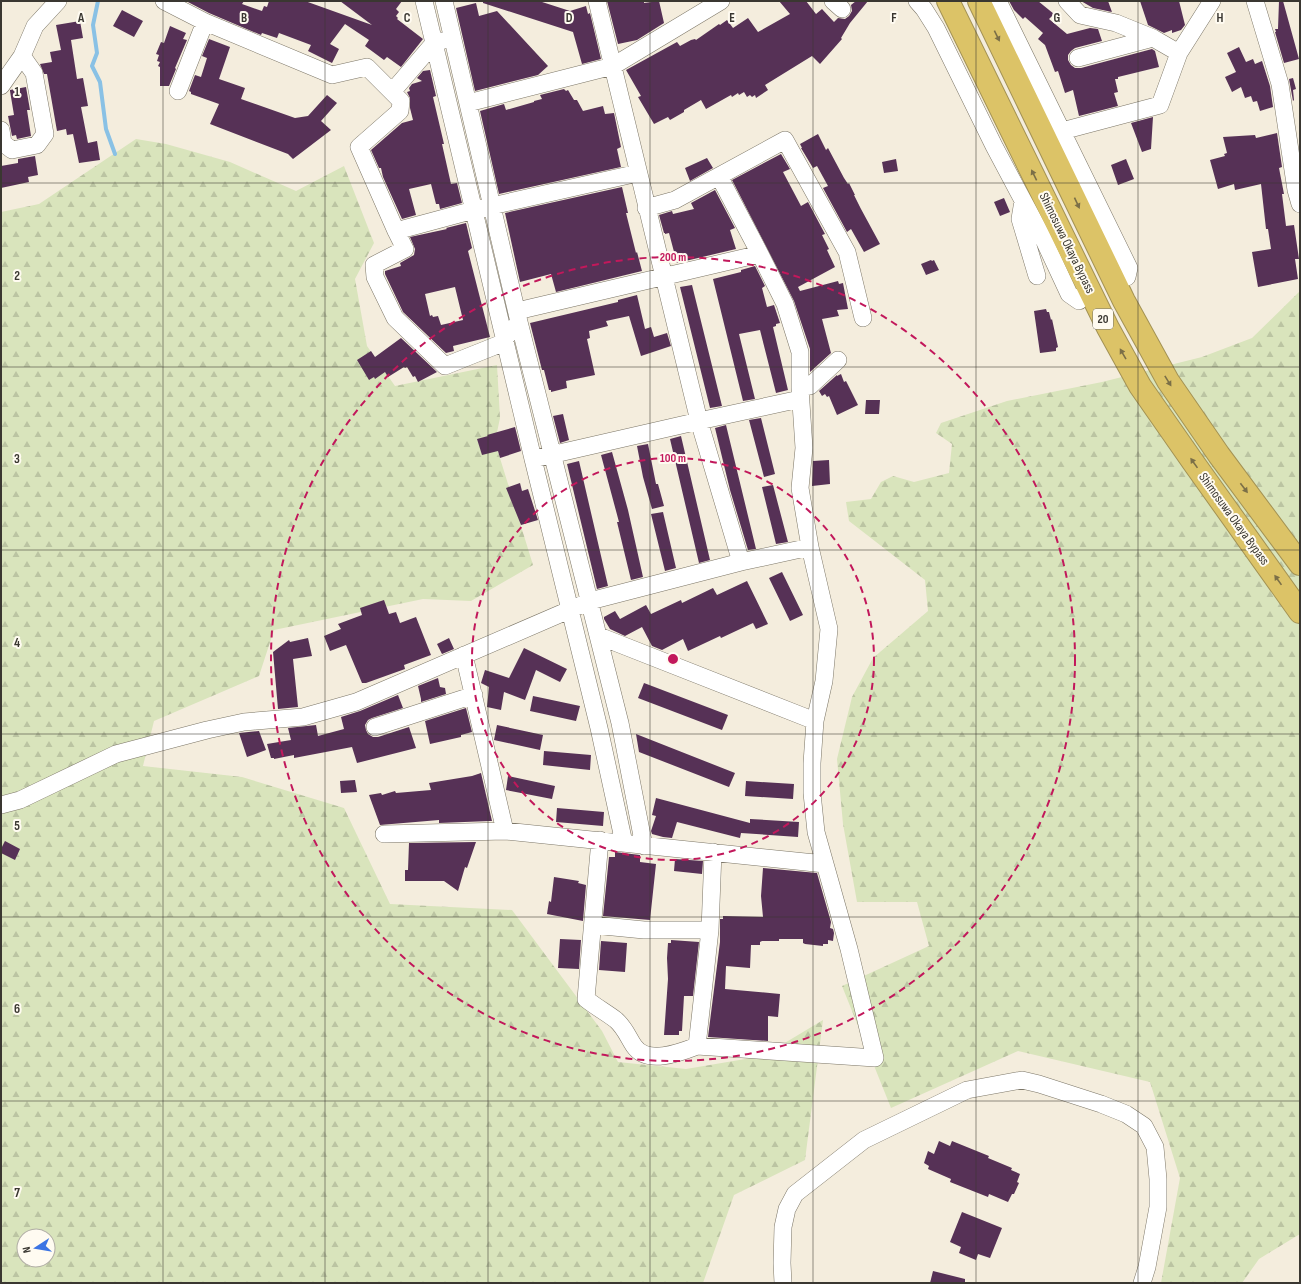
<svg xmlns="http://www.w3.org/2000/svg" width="1301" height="1284" font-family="'Sofia Sans Condensed',sans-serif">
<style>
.forest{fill:url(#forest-firs);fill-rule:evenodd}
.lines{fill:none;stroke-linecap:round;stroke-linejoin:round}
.stream{stroke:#89c1e5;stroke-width:4}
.building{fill:#563156;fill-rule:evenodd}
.minor-casing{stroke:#7c7667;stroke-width:18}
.highway-casing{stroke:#a39254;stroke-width:24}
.minor{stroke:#fff;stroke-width:17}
.highway{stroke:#dcc367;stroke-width:22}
.oneway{fill:#7b6f47}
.grid{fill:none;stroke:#3a3731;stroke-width:1;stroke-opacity:0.55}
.ring{fill:none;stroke:#c2185b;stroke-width:2;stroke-dasharray:7 5}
.labels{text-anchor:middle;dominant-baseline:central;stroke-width:4;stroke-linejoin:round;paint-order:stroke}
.shield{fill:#fffbf1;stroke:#75726b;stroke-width:1}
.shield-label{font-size:12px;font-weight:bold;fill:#3a3731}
.street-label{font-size:13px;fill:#3a3731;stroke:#fffbf1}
.grid-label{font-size:13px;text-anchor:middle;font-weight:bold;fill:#3a3731;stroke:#fffbf1;stroke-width:4;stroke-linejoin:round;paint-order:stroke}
.centre{fill:#c2185b;stroke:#fffbf1;stroke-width:2}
.ring-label{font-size:12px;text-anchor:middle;font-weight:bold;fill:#c2185b;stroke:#fffbf1;stroke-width:4;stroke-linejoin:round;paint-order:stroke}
</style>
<defs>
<pattern id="forest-firs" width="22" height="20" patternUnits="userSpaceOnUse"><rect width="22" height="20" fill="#d9e4bc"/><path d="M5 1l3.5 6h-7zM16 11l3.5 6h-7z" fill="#bbc4a2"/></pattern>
</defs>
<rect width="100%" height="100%" fill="#f4eddd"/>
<path class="forest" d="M 136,139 L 166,144 L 230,162 L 296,191 L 344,166 L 374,243 L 355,279 L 367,346 L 395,386 L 497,365 L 500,418 L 495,442 L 533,565 L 471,601 L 423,599 L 274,630 L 259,676 L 154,721 L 143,766 L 242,777 L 344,808 L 390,904 L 512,910 L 602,1031 L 618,1062 L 686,1069 L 763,1056 L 823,1020 L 805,1160 L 734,1195 L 703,1283 L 1,1283 L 1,212 L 39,204 ZM 24,1236 L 48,1236 L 48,1260 L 24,1260 Z
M 1300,291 L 1300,1234 L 1259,1259 L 1242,1283 L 1161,1283 L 1180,1178 L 1150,1082 L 1018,1051 L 891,1108 L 842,986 L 929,946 L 917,902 L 857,902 L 843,824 L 837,759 L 852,697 L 873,658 L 928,611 L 925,580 L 849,521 L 846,502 L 871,499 L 881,482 L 893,476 L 914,482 L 949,473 L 952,444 L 936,433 L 941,423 L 1007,401 L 1102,382 L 1202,357 L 1252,338 Z"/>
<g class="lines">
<path class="stream" d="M 98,1 L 93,25 L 97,53 L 92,66 L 100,82 L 106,129 L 115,154"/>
</g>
<path class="building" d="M 186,1 L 244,1 L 242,4 L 262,11 L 264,6 L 267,7 L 269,1 L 305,1 L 372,25 L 340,1 L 402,1 L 396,9 L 399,12 L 396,16 L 398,18 L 397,19 L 423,39 L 401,67 L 387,57 L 384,60 L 365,46 L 369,40 L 345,24 L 330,44 L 339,49 L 332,63 L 308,51 L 311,45 L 279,33 L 277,38 L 262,33 L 261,35 L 209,13 Z
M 483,1 L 539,1 L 570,11 L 586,6 L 588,14 L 590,13 L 601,59 L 582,64 L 573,32 L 483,3 Z
M 607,1 L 644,1 L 644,3 L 659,1 L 664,23 L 637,40 L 618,44 Z
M 779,1 L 806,1 L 816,14 L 822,9 L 834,22 L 838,18 L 845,19 L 849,16 L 852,11 L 851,5 L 856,1 L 868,1 L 850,23 L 841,38 L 842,39 L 820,64 L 812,56 L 765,85 L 768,90 L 756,98 L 755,95 L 752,97 L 750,95 L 747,97 L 744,92 L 739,95 L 738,93 L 732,97 L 731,95 L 706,109 L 701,100 L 684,110 L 684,112 L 670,120 L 668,117 L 654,124 L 638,97 L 641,96 L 626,70 L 677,42 L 680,46 L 691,40 L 695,39 L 696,40 L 719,24 L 720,25 L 727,20 L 733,28 L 748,18 L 758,32 L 790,14 Z
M 1009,1 L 1038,1 L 1054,14 L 1049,19 L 1067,34 L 1090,28 L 1098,29 L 1102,41 L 1075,48 L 1071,51 L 1068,55 L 1068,60 L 1071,65 L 1075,68 L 1081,68 L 1152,49 L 1155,51 L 1159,67 L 1118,77 L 1118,79 L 1115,79 L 1118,92 L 1114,93 L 1118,106 L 1079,116 L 1073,90 L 1065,93 L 1058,71 L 1055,72 L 1045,45 L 1038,39 L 1043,33 L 1025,17 L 1023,19 L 1014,10 Z
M 1081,1 L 1108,1 L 1112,12 L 1093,8 Z
M 1140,1 L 1179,1 L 1185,25 L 1181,30 L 1172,33 L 1172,30 L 1164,33 L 1148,25 Z
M 1279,1 L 1283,1 L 1299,59 L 1284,63 L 1275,32 L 1276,32 L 1275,29 L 1278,29 Z
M 476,3 L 479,16 L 497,11 L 548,66 L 538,75 L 475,91 L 456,8 Z
M 122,10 L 143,21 L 134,37 L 113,26 Z
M 80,21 L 83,38 L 71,40 L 77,79 L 83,78 L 88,106 L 81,107 L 88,143 L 97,141 L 100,160 L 79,163 L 73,134 L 67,135 L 66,129 L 57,131 L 47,74 L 44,74 L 40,64 L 52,62 L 50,52 L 61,50 L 56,25 Z
M 170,26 L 186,33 L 183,39 L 187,40 L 175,68 L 176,69 L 169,86 L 160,86 L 160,67 L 158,66 L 160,62 L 157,61 L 159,55 L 156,54 L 161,42 L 164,43 Z
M 209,39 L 230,47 L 219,79 L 245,88 L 241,99 L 295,118 L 308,116 L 327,95 L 337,103 L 321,121 L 331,130 L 293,159 L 288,154 L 210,124 L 219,104 L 191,94 L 191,92 L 189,91 L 195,75 L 201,77 L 207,58 L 202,56 Z
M 1239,47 L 1246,62 L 1253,59 L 1255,64 L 1262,61 L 1270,86 L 1273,107 L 1260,111 L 1257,101 L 1253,102 L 1251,96 L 1245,98 L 1241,87 L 1232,92 L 1225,77 L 1236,72 L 1227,53 Z
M 430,70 L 436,96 L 433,97 L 444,144 L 442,144 L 451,184 L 457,183 L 462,203 L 440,209 L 439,204 L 436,204 L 431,184 L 409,189 L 416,215 L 402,219 L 383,177 L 381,168 L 379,168 L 371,150 L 402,123 L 413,120 L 410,108 L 410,98 L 407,92 L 410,91 L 409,88 L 412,84 L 422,81 L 417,78 L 423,71 Z
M 1293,78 L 1296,89 L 1293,90 L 1294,100 L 1293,101 L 1289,79 Z
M 26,87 L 30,110 L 27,110 L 31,136 L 17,139 L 16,135 L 12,136 L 8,116 L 14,115 L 10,91 L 10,90 Z
M 564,89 L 566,91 L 568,90 L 574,100 L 577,100 L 583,111 L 603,106 L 605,114 L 614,113 L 621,147 L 617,149 L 621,167 L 499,194 L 480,111 L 504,104 L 506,110 L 534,102 L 534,101 L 542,99 L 540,95 Z
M 1153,117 L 1151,149 L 1142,152 L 1131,123 Z
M 1277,133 L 1282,167 L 1279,168 L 1284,194 L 1282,194 L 1286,226 L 1294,225 L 1299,259 L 1295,259 L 1298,279 L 1258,287 L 1252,252 L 1271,249 L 1268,229 L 1266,229 L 1261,184 L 1235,190 L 1234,184 L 1218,189 L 1210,160 L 1225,156 L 1224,154 L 1227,153 L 1223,137 L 1255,135 L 1256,138 Z
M 818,134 L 826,150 L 828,148 L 844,178 L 848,184 L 849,183 L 855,195 L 854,195 L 861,209 L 880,244 L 864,252 L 851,229 L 847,232 L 823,188 L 828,186 L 817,166 L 813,168 L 801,148 L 802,148 L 800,144 Z
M 781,154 L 790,169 L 783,172 L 801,206 L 808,202 L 825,234 L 822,235 L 829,249 L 827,250 L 835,267 L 798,287 L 800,291 L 838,281 L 839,284 L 843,283 L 848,309 L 837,310 L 839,316 L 822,319 L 831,353 L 810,372 L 810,349 L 794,301 L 732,180 Z
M 35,156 L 38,175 L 28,177 L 29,182 L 1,188 L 1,166 L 18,163 L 18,159 Z
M 707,158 L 713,168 L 690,181 L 685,168 Z
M 896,159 L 898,171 L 884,173 L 882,162 Z
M 1126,159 L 1134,179 L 1118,185 L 1111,165 Z
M 622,187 L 628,213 L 626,213 L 636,253 L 637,252 L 642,271 L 556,292 L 551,274 L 520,282 L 505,213 Z
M 715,190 L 735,228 L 730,230 L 736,249 L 677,263 L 669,233 L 665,234 L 665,233 L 664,233 L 659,215 L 672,211 L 673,214 L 694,209 L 691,203 Z
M 1004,198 L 1010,212 L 1000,216 L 994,202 Z
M 466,223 L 472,248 L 468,251 L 490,337 L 453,346 L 454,351 L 446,353 L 403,312 L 385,274 L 385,271 L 401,266 L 400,263 L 414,255 L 415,249 L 410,237 L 447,229 L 446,228 ZM 455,287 L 463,320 L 441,325 L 438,316 L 433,317 L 432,315 L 430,316 L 425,294 Z
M 931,260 L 932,261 L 934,260 L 939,270 L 926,275 L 921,264 Z
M 755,266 L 765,286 L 762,288 L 767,307 L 774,305 L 780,323 L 776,324 L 776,326 L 773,327 L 788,390 L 776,393 L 760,330 L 739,334 L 755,399 L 743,401 L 713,279 L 741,272 L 741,270 Z
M 692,285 L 722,406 L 710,408 L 680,287 Z
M 637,295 L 645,329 L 651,327 L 654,337 L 667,333 L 671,346 L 641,356 L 629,316 L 606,321 L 608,326 L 589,331 L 590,338 L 587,339 L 595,375 L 566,381 L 567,388 L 551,392 L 551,390 L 549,390 L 544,370 L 542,370 L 530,323 L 618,302 L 618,300 Z
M 1046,309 L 1047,312 L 1049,312 L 1051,320 L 1052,319 L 1058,347 L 1056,348 L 1056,351 L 1040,353 L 1034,311 Z
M 401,338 L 437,372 L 418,382 L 415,376 L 413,377 L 407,367 L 405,368 L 404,367 L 388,377 L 385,372 L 375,379 L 374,377 L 369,380 L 357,360 L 371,351 L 375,357 Z
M 841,374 L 844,382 L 846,381 L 858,405 L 837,415 L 829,396 L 827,397 L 825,394 L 822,396 L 819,391 L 837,375 L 837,376 Z
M 866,400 L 880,400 L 879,414 L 865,414 Z
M 563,414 L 569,440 L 560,443 L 553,416 Z
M 761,418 L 775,474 L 764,477 L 749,420 Z
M 726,425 L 756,549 L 748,550 L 730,490 L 715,428 Z
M 515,427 L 521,451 L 500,458 L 498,451 L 482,455 L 477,439 L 488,436 L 487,435 Z
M 681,436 L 710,560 L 699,563 L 670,439 Z
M 648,444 L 656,484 L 658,484 L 664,506 L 652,509 L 643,477 L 637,446 Z
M 612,452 L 628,510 L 643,577 L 631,580 L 617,522 L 619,522 L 601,455 Z
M 829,460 L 830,484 L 812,486 L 813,461 Z
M 579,461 L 608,586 L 597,589 L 567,464 Z
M 520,483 L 522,491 L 528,489 L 538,520 L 521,525 L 506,488 Z
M 773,485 L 788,542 L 776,544 L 762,487 Z
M 663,512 L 676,568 L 665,571 L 651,514 Z
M 782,572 L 803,615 L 790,621 L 769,578 Z
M 747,581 L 768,624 L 756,629 L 753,623 L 721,638 L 720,636 L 688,651 L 683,639 L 662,650 L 652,646 L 642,627 L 625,636 L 610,629 L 604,619 L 604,617 L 615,611 L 620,619 L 646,605 L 651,614 L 681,600 L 682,603 L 713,588 L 717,595 Z
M 384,600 L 389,614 L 396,612 L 400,623 L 416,617 L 431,655 L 404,665 L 405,669 L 366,683 L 362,683 L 346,645 L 330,651 L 324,636 L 341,629 L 338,624 L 362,615 L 360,608 Z
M 308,638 L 312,656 L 293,659 L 298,707 L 278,709 L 273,652 L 289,640 L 290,642 Z
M 449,638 L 454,649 L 442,654 L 437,644 Z
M 524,648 L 567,669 L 560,682 L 536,670 L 525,700 L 504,692 L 501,710 L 487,707 L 489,687 L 481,683 L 485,670 L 509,678 Z
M 438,678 L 440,687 L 445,688 L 446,694 L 421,702 L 421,699 L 418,686 Z
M 644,683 L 728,715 L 722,730 L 638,698 Z
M 398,695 L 403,708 L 372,718 L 368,720 L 365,725 L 366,730 L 368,734 L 373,737 L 378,737 L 409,727 L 416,748 L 357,763 L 352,747 L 294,758 L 294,755 L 274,759 L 274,758 L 271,758 L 267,744 L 291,740 L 288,728 L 316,725 L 318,736 L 344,729 L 341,717 L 360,711 Z
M 533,696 L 580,706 L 576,721 L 530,711 Z
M 466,708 L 472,732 L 461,735 L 461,737 L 430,744 L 425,721 Z
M 497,725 L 543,735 L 540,750 L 494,740 Z
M 259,731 L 266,750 L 247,757 L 239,733 Z
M 636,734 L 735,773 L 729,787 L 639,752 Z
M 544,751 L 591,755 L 590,770 L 543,765 Z
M 481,773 L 492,821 L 490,821 L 439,823 L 439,820 L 380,825 L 369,795 L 381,793 L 382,795 L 395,791 L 396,793 L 431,790 L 429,783 L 472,776 Z
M 508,776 L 555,786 L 552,799 L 506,790 Z
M 355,780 L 357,792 L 341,793 L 340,781 Z
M 746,781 L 794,784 L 793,799 L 745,796 Z
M 656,798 L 750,823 L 750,819 L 799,822 L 798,837 L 741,833 L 740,838 L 677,822 L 672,838 L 663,837 L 652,834 L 651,831 L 656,816 L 652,815 Z
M 557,808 L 604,812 L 603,826 L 556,822 Z
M 5,841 L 20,849 L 15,860 L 1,853 L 1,849 Z
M 476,842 L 467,868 L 465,867 L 458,891 L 444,881 L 405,881 L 405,870 L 408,870 L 409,843 Z
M 615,852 L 640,855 L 640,862 L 656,864 L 650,920 L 603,916 L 609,857 L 615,857 Z
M 675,859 L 703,861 L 702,874 L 674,871 Z
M 763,868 L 817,873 L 831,922 L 830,928 L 833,929 L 834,933 L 833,941 L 828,940 L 828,944 L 823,944 L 823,946 L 805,944 L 803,943 L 803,939 L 779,939 L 779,941 L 762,941 L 760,942 L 760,945 L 751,945 L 750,968 L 726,966 L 725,989 L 780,994 L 778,1017 L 768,1016 L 768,1041 L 708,1037 L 720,942 L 720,919 L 723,919 L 723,916 L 763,917 L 761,896 Z
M 554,877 L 579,881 L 578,883 L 586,885 L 583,921 L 547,914 L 549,901 L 551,902 Z
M 560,939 L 581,940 L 579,969 L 558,968 Z
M 671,940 L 699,942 L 693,996 L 684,996 L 682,1031 L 679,1031 L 679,1035 L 664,1035 L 668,979 L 667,958 L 668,943 L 671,943 Z
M 601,941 L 627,943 L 625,972 L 599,970 Z
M 939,1141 L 950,1146 L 952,1141 L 989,1156 L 988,1158 L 1012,1168 L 1011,1170 L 1020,1174 L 1017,1182 L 1019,1183 L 1014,1194 L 1012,1194 L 1008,1202 L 989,1194 L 988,1197 L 950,1182 L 951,1179 L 928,1169 L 929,1166 L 924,1163 L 928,1151 L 934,1154 Z
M 962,1212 L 1002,1228 L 990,1258 L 978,1254 L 976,1260 L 959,1253 L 961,1247 L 950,1242 Z
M 933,1271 L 965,1279 L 965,1283 L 930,1283 Z"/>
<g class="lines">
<defs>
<path id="minor" d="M 164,1 L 205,22 L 332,75 L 367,67 L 401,101 L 400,111 L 359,147 L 396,231 L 405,249 L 374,265 L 375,277 L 395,318 L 445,366 L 500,344 L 519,322
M 424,1 L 533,459
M 444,1 L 519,322 L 620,723 L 644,846
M 597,1 L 699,421 L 741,562
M 833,1 L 842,9
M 917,1 L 924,9 L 936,28 L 994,146 L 1043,238 L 1069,294 L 1079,301
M 998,1 L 1129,268 L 1127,277
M 1067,1 L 1080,15 L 1116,23 L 1153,38
M 1255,1 L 1280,84 L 1296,190 L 1300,204
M 1179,53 L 1212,1
M 1,86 L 22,56 L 35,26 L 58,1
M 178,91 L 205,22
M 392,92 L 434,43 L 441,41
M 468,103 L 613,66 L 721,1
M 1,130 L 3,143 L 12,150 L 37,145 L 45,134 L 34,73 L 22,56
M 1062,131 L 1160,105 L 1179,53 L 1153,38 L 1078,58
M 1023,201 L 1020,219 L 1037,276
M 646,208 L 675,200 L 785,140 L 847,252 L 863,318
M 396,231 L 474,210 L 638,173
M 517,311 L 760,254
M 800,388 L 810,386 L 838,360
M 599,636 L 815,721
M 464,655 L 505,831
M 375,727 L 474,695
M 1,805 L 20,800 L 116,754 L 207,730 L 244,722 L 303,717 L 356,702 L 590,601 L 741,562 L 810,547
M 384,834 L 505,831 L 825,864
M 600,840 L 586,999 C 596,1007 607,1013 616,1020 C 625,1028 628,1037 634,1046 C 647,1065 679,1053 697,1046 L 875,1058 L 849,949 L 816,832 L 812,793 L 812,763 L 815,721 L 824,681 L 829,629 L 810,547 L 800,488 L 804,448 L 800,388 L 800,352 L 785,304 L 760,254 L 719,176
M 624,843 L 599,728 L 533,459 L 699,421 L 800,399
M 593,925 L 644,930 L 710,930
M 697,1046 L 710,930 L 713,852
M 783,1283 L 782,1263 L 783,1227 L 787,1209 L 795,1194 L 864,1140 L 967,1090 L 1022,1080 L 1039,1084 L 1101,1104 L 1126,1114 L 1144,1126 L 1155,1147 L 1158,1179 L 1158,1207 L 1147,1267 L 1142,1283"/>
<path id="highway" d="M 948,1 L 1108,328 L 1140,386 L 1193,462 L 1300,612
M 979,1 L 1124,301 L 1168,381 L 1219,455 L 1300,564"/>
</defs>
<use href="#minor" class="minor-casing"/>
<use href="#highway" class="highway-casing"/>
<use href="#minor" class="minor"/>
<use href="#highway" class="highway"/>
</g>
<defs><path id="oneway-solid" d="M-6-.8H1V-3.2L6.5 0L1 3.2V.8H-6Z"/></defs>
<g class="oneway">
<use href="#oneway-solid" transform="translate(997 36) rotate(64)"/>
<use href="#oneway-solid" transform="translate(1034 175) rotate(-116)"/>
<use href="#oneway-solid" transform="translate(1077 203) rotate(65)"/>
<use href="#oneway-solid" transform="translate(1123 354) rotate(-120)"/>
<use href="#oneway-solid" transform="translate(1168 381) rotate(58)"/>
<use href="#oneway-solid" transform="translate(1194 463) rotate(-125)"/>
<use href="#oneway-solid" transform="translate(1244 488) rotate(53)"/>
<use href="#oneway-solid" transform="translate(1278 580) rotate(-125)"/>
</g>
<path class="grid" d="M 163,1 L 163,1283M 325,1 L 325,1283M 488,1 L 488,1283M 650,1 L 650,1283M 813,1 L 813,1283M 976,1 L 976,1283M 1138,1 L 1138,1283M 1,183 L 1300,183M 1,367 L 1300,367M 1,550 L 1300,550M 1,734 L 1300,734M 1,917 L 1300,917M 1,1101 L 1300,1101"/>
<g class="ring">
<circle cx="673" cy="659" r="201"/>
<circle cx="673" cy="659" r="402"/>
</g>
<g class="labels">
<rect class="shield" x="1093" y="309" width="20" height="20" rx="3"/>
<g class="shield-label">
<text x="1103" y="319">20</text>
</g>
<g class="street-label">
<text transform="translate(1067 243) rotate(64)">Shimosuwa Okaya Bypass</text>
<text transform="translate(1234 519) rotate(54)">Shimosuwa Okaya Bypass</text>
</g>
</g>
<g class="grid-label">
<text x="81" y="22">A</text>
<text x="244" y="22">B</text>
<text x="407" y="22">C</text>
<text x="569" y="22">D</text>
<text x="732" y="22">E</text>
<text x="894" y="22">F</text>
<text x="1057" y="22">G</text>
<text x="1220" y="22">H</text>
<text x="17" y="96">1</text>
<text x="17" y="280">2</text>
<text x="17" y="463">3</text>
<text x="17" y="647">4</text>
<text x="17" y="830">5</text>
<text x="17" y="1013">6</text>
<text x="17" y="1197">7</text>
</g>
<circle cx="673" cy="659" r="6" class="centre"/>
<g class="ring-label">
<text x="673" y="261">200 m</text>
<text x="673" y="462">100 m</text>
</g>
<rect width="1301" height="1284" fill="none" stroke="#3a3731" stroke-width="4"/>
<g transform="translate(36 1248) rotate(258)"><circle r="19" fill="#fffbf1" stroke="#b0ada4"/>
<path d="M0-3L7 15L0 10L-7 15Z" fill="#3b74e3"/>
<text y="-6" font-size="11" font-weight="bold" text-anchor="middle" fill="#3a3731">N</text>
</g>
</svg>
